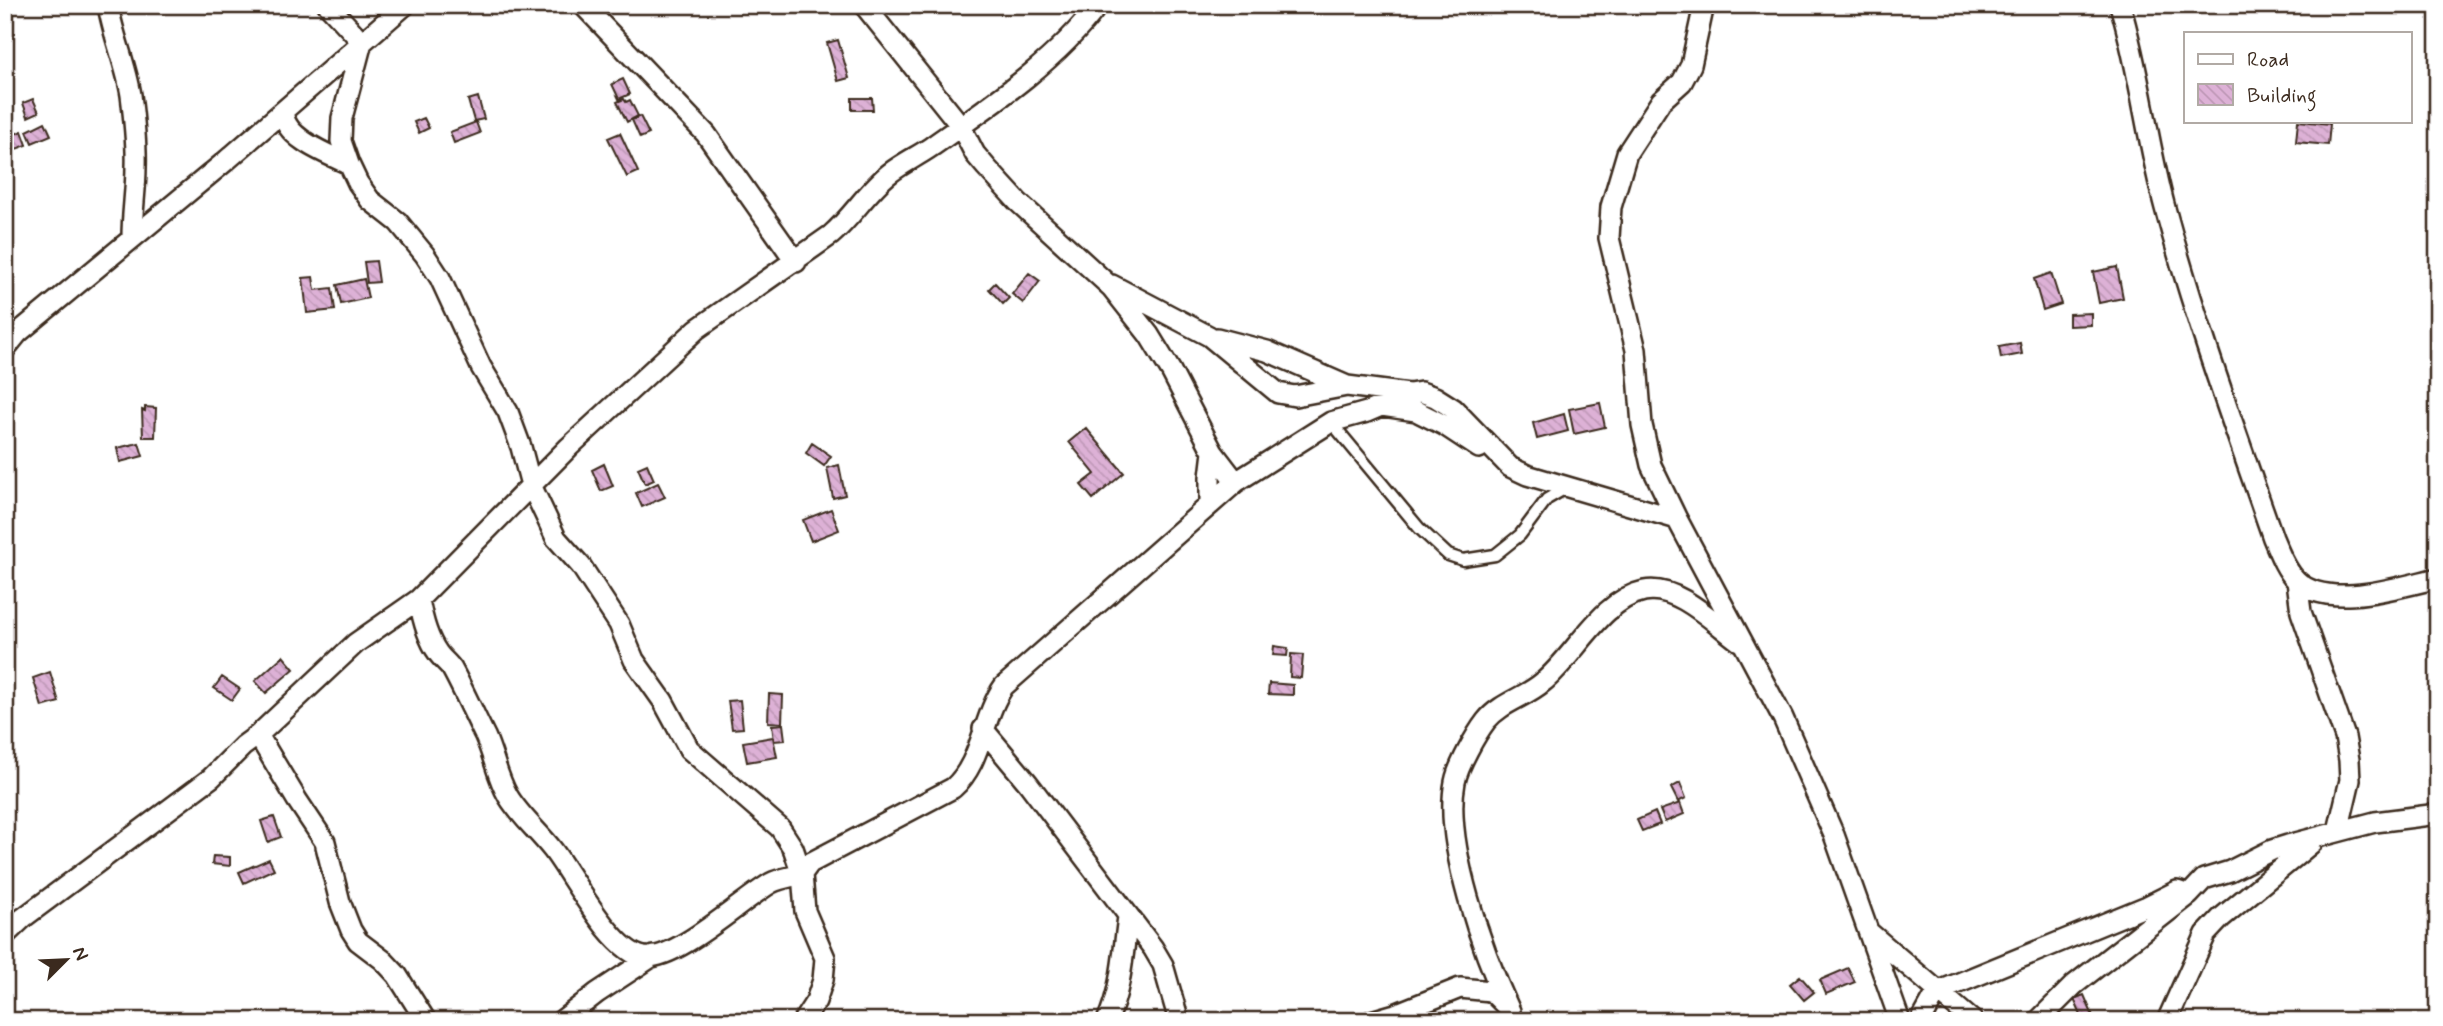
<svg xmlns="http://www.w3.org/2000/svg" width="2443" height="1026" font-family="Mynerve,sans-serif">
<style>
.building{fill:url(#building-back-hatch);stroke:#3b2a1e;stroke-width:2}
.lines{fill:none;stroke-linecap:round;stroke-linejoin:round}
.service-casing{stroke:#3b2a1e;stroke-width:15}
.minor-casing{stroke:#3b2a1e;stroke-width:24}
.service{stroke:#fff;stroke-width:10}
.minor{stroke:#fff;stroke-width:19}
</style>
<defs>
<pattern id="building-back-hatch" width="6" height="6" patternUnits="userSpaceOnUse" patternTransform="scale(1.75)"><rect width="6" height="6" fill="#ddb1d6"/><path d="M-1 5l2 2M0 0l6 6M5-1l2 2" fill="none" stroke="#bf98b7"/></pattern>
</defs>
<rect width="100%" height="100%" fill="#fff"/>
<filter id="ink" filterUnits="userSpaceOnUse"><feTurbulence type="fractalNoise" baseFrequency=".0143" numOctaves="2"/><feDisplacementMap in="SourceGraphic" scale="14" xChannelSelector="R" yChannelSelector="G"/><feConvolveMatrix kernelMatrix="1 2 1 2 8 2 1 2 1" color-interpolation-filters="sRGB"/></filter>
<g filter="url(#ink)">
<path class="building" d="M 838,40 L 849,78 L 838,81 L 827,43 Z
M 623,79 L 630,94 L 619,99 L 612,84 Z
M 478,97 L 484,119 L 474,121 L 468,100 Z
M 852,98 L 872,98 L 873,110 L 852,110 Z
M 33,99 L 39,112 L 28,117 L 23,103 Z
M 624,99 L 626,102 L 630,100 L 638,116 L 627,122 L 617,102 Z
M 640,116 L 649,134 L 640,138 L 632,120 Z
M 424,118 L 429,128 L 419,133 L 414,122 Z
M 2298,121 L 2330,124 L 2328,145 L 2296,142 Z
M 45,122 L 51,135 L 32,143 L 27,131 Z
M 476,122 L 480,133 L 454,143 L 450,132 Z
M 22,131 L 27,145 L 5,153 L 5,138 Z
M 620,133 L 638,172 L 627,177 L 608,138 Z
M 376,261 L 379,282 L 367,283 L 364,262 Z
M 2117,267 L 2123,298 L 2099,303 L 2093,272 Z
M 1029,273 L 1040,281 L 1023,303 L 1012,294 Z
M 2051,273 L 2061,304 L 2043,310 L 2034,279 Z
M 313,277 L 315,290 L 332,288 L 335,310 L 307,313 L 303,278 Z
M 364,279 L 368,298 L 341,304 L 337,285 Z
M 995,283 L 1009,298 L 1003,304 L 989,289 Z
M 2091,313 L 2091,325 L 2069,326 L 2069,314 Z
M 2020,343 L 2022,354 L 2001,358 L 1999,347 Z
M 1600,403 L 1605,427 L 1574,434 L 1569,409 Z
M 145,407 L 156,408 L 155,437 L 143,437 L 142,410 L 145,411 Z
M 1564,414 L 1568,431 L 1537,439 L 1533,423 Z
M 1086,428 L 1124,473 L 1093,499 L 1081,485 L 1095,474 L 1069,442 Z
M 139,443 L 143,456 L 120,462 L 117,448 Z
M 812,443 L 831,456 L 824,466 L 806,453 Z
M 604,464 L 613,486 L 601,491 L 592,470 Z
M 647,464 L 654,480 L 645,484 L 638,468 Z
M 839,465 L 845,495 L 833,498 L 827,468 Z
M 658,483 L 665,497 L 642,507 L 636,493 Z
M 831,509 L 839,530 L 811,541 L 803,520 Z
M 1274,646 L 1288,648 L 1287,656 L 1273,655 Z
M 1291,654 L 1303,655 L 1301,678 L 1290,677 Z
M 283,656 L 294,669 L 266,693 L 255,681 Z
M 50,672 L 59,702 L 42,707 L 33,678 Z
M 222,677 L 240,689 L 232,700 L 214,688 Z
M 1269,683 L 1293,685 L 1293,695 L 1268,694 Z
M 769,694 L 783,695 L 782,723 L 768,722 Z
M 740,700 L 743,728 L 732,729 L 728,701 Z
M 783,724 L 785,740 L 774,741 L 772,725 Z
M 773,737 L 777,757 L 747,762 L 743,742 Z
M 1680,783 L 1686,798 L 1678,802 L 1671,788 Z
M 1680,803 L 1684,814 L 1665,822 L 1660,810 Z
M 1655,812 L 1660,824 L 1642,831 L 1637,820 Z
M 274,817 L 281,837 L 268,842 L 261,821 Z
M 213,856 L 230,857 L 230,866 L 212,864 Z
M 269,859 L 274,869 L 244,883 L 239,872 Z
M 1848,968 L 1855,982 L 1826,994 L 1820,980 Z
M 1800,976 L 1814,992 L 1804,1000 L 1790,984 Z
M 2084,995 L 2093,1016 L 2083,1020 L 2074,999 Z"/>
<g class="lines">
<defs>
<path id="service" d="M 1331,422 L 1419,528 L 1448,555 L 1463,560 L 1495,555 L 1520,535 L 1547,499 L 1566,488"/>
<path id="minor" d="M 108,5 C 113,36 126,64 131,95 C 134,119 137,143 136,167 C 136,190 132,213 132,237
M 328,5 L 362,42 L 342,118 L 341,141 L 349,164 L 358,183 L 370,200 L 398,222 L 425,255 L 440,278 L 481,367 L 508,412 L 521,447 L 531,485 L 556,538 L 581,566 L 619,624 L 634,660 L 663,701 L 689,749 L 780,828 L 793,848 L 802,874 L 805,911 L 825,958 L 823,980 L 816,1001 L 803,1021
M 583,5 L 706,134 L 796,262
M 864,5 L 960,125 L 975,154 L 986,167 L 1018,202 L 1112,288 L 1149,335 L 1171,371 L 1213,452 L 1236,482
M 1704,5 L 1691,65 L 1682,82 L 1661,101 L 1627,153 L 1611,207 L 1609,238 L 1636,350 L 1642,425 L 1651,465 L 1677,519 L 1783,718 L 1834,835 L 1900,1021
M 2120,5 C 2140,72 2147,141 2165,208 C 2195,320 2235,429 2273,538 C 2279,552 2285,569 2296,580 C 2326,611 2402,586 2438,578
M 284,111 C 281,137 329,155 349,164
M 1112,285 L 1209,336 L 1278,393 L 1295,396 L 1347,386 L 1409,394
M 1217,338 L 1267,351 L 1347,386
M 5,349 L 18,333 L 227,160 L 405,5
M 1382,406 L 1416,411 L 1444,425 L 1479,448
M 1210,505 L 1210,477 L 1213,452
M 2297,581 L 2301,612 L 2345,737 L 2349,760 L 2350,780 L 2338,831
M 419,599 C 422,617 427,638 438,653 C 442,659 448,663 452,669 C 464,691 474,714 485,736 C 494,756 497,777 508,796 C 520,816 538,831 552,849 C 572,874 611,952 644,957 C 676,961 742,900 771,883 C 780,878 792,877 802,874 L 810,863 L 953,788 C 982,763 982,717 1004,686 L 1236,482 L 1331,422 L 1367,412 L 1409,394 L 1421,392 L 1435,397 L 1454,409 L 1510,467 L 1527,475 L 1677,519
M 983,729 L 1028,783 L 1153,948 L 1163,965 L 1179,1021
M 258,735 L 297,800 L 325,842 L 340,902 L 351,930 L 358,941 L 383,960 L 397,975 L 426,1021
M 1870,933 L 1973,1021
M 5,935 L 23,918 L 211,778 L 243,746 L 258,735 L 356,643 L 419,599 L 569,447 L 697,329 L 831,235 C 853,216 867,191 890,173 C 903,163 918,156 931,147 C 988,107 1056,62 1098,5
M 1510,1011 C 1484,955 1443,843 1455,782 C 1458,766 1476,734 1486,721 C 1500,703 1526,697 1543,682 C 1575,656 1601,600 1644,591 C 1677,584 1714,623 1739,641
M 561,1021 L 597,993 L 653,956
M 1107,1021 C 1122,988 1123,952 1128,917
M 1371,1021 L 1395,1014 L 1460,988 L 1491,991 L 1505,1005
M 1921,1021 L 1937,992 L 2147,906 L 2177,891 L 2189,895 L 2204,879 L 2230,871 L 2272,850 L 2288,845 L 2375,822 L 2438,814
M 2038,1021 L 2074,985 L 2189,895
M 2167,1021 L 2206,934 L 2221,918 L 2313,842"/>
</defs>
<use href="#service" class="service-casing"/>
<use href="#minor" class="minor-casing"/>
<use href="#service" class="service"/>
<use href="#minor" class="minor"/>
</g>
</g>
<rect width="2443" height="1026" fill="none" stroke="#fff" stroke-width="28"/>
<rect x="14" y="14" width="2415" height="998" fill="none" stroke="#3b2a1e" stroke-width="2.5" filter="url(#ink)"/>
<rect x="2184" y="32" width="228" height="91" fill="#ffffff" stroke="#b1aaa5" stroke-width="2"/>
<rect x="2198" y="54" width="35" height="10" fill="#ffffff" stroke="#b1aaa5" stroke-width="2"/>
<text x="2247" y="66" font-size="21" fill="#3b2a1e">Road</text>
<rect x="2198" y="84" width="35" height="21" fill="url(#building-back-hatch)" stroke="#b1aaa5" stroke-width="2"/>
<text x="2247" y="102" font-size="21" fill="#3b2a1e">Building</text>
<g transform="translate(66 960) rotate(66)" stroke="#ffffff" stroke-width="5" paint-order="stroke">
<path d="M0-5L12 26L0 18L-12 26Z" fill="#3b2a1e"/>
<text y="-10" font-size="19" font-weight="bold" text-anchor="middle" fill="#3b2a1e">N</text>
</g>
</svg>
